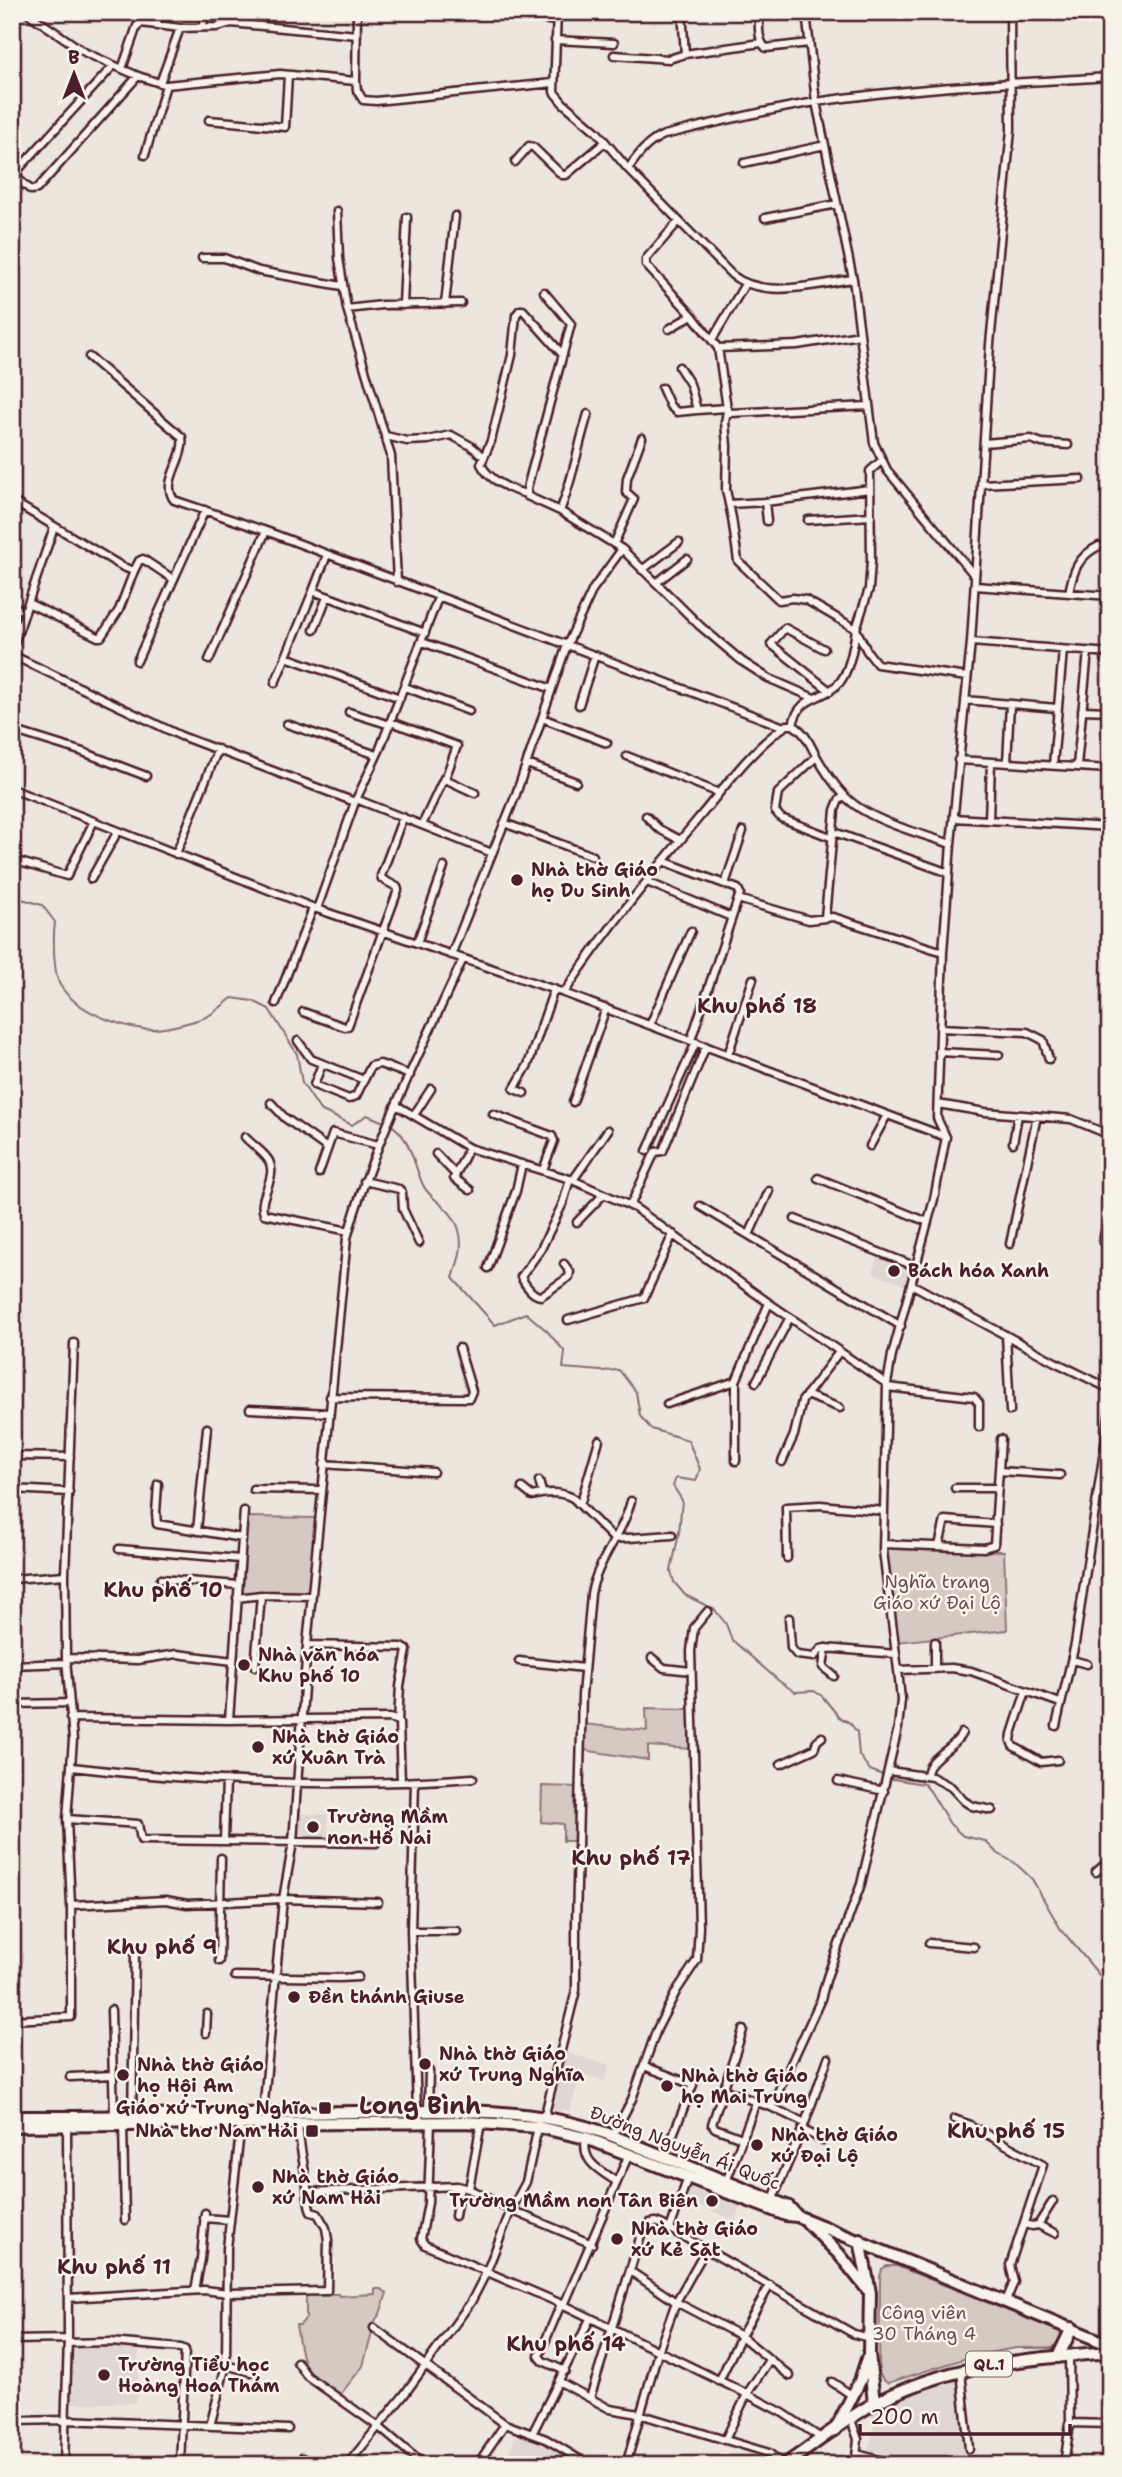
<svg xmlns="http://www.w3.org/2000/svg" width="1122" height="2477" font-family="'Shantell Sans',sans-serif">
<style>
.built{fill:#e0d7d0}
.green{fill:#d5c9c2;stroke:#907476;stroke-width:2}
.lines{fill:none;stroke-linecap:round;stroke-linejoin:round}
.stream{stroke:#896c6f;stroke-width:2}
.minor-casing{stroke:#4a1f2b;stroke-width:11}
.primary-casing{stroke:#4a1f2b;stroke-width:16}
.trunk-casing{stroke:#4a1f2b;stroke-width:16}
.minor{stroke:#f7f3e8;stroke-width:6}
.primary{stroke:#f7f3e8;stroke-width:10}
.trunk{stroke:#f7f3e8;stroke-width:10}
.poi-dot{fill:#4a1f2b;stroke:#f7f3e8;stroke-width:2.5}
.labels{text-anchor:middle;dominant-baseline:central;stroke-width:5;stroke-linejoin:round;paint-order:stroke}
.shield{fill:#f7f3e8;stroke:#7e5f64;stroke-width:2}
.shield-label{font-size:16px;font-weight:bold;fill:#4a1f2b}
.poi-label{font-size:18px;font-weight:bold;fill:#4a1f2b;stroke:#f7f3e8;text-anchor:start}
.park-label{font-size:18px;fill:#6d4a51;stroke:#f7f3e8}
.street-label{font-size:18px;fill:#4a1f2b;stroke:#f7f3e8}
.quarter-label{font-size:21px;font-weight:bold;fill:#4a1f2b;stroke:#f7f3e8}
.district-label{font-size:24px;font-weight:bold;fill:#4a1f2b;stroke:#f7f3e8}
</style>
<rect width="100%" height="100%" fill="#ece6dd"/>
<filter id="ink" filterUnits="userSpaceOnUse"><feTurbulence type="fractalNoise" baseFrequency=".0143" numOctaves="2"/><feDisplacementMap in="SourceGraphic" scale="14" xChannelSelector="R" yChannelSelector="G"/><feConvolveMatrix kernelMatrix="1 2 1 2 8 2 1 2 1" color-interpolation-filters="sRGB"/></filter>
<g filter="url(#ink)">
<path class="built" d="M 878,1255 L 914,1269 L 909,1287 L 873,1273 Z
M 298,1814 L 328,1814 L 328,1840 L 296,1839 Z
M 563,2052 L 610,2065 L 605,2081 L 581,2075 L 569,2111 L 561,2109 L 559,2116 L 548,2114 Z
M 689,2181 L 741,2203 L 735,2221 L 683,2198 Z
M 108,2345 L 139,2346 L 137,2403 L 69,2403 L 70,2346 Z
M 963,2374 L 969,2465 L 908,2465 L 867,2454 L 874,2429 L 870,2412 L 880,2404 L 934,2382 Z
M 518,2432 L 545,2441 L 584,2465 L 503,2465 Z"/>
<path class="green" d="M 245,1517 L 317,1518 L 310,1594 L 240,1595 Z
M 886,1547 L 1004,1551 L 1007,1630 L 897,1642 Z
M 646,1708 L 690,1709 L 691,1749 L 648,1746 L 648,1760 L 583,1750 L 584,1724 L 647,1731 Z
M 542,1786 L 577,1787 L 577,1841 L 563,1841 L 563,1824 L 541,1822 Z
M 887,2266 L 897,2266 L 1058,2331 L 1062,2335 L 1053,2348 L 1016,2348 L 976,2355 L 888,2383 L 883,2380 L 879,2373 L 880,2277 L 882,2269 Z
M 375,2289 L 381,2289 L 387,2293 L 380,2314 L 376,2319 L 363,2366 L 340,2395 C 301,2368 304,2371 296,2325 L 300,2325 L 306,2318 L 306,2294 L 338,2294 L 339,2296 L 375,2294 Z"/>
<g class="lines">
<path class="stream" d="M 12,896 L 42,905 L 55,922 C 53,936 53,972 60,985 C 75,1010 115,1025 143,1029 C 159,1031 190,1023 206,1017 C 215,1013 224,1004 232,998 L 253,1001 L 269,1009 L 297,1054 L 302,1083 L 320,1110 L 352,1125 L 367,1115 L 384,1122
M 389,1124 C 410,1134 414,1166 423,1185 C 431,1202 452,1206 459,1230 C 464,1247 458,1262 453,1278 L 495,1325 L 526,1313 L 547,1331 L 565,1352 L 563,1368 L 601,1371 L 619,1370 L 636,1392 L 640,1416 L 651,1429 L 688,1440 L 700,1469 L 696,1481 L 676,1478 L 673,1486 L 682,1500 L 679,1533 L 671,1571 L 674,1582 L 685,1595 L 715,1610 L 726,1624 L 732,1640 L 779,1681 L 795,1692 L 814,1691 L 822,1696 L 839,1717 L 850,1723 L 857,1732 L 859,1755 L 870,1770 L 893,1779 L 924,1784 L 930,1791 L 950,1824 L 963,1836 L 985,1841 L 997,1853 L 1015,1863 L 1032,1879 L 1060,1928 L 1110,1988"/>
<defs>
<path id="minor" d="M 26,12 L 86,53 L 138,76 L 166,85 L 280,74 L 356,81
M 357,12 L 356,81 L 357,90 L 363,100 L 376,101 L 553,83
M 496,12 L 556,21
M 557,12 L 554,92 L 563,103 L 597,132 L 628,169 L 732,275 C 764,300 816,284 853,279
M 682,12 L 685,54
M 759,12 C 759,24 757,40 766,48 L 809,43
M 806,12 L 816,102 L 853,279 L 874,443 L 887,470 L 975,576
M 157,26 L 158,12
M 203,27 L 204,12
M 555,40 L 614,43
M 614,55 L 669,59 L 685,54 L 761,43
M 113,66 L 18,170 L 18,179 L 31,190 L 37,189 L 138,76
M 122,69 L 137,26 L 141,23 L 180,28 L 217,27 L 231,23 L 357,35
M 12,78 L 12,83
M 160,83 L 180,28
M 209,120 L 285,127 L 288,75
M 145,155 L 166,85
M 515,162 L 529,146 L 533,147 L 562,175 L 566,175 L 605,142
M 744,163 L 825,145
M 628,169 C 638,155 647,142 664,135 C 714,123 765,110 816,102 C 913,87 1012,83 1110,77
M 337,211 L 339,258 L 347,309 L 382,305 L 461,303
M 765,218 L 837,204
M 679,221 L 646,259 L 646,265 L 692,315 L 718,348 L 797,345 L 860,335
M 202,258 L 224,258 L 259,271 L 342,286
M 544,292 L 571,324 L 527,488 L 527,496 L 560,511 L 622,549 L 700,626 L 743,662 L 768,678 L 814,698
M 445,304 L 455,216
M 403,305 L 407,217
M 347,309 L 391,456 L 397,582
M 669,329 L 692,315
M 712,340 L 745,284
M 718,348 L 727,408 L 730,413 L 869,406
M 89,357 L 182,437 C 186,458 160,482 174,500 L 266,531 L 784,727
M 679,367 L 690,384 L 697,410 L 727,408
M 662,388 L 670,406 L 677,412 L 697,410
M 727,411 L 725,422 L 727,446 L 726,490 L 732,518 L 738,561 L 779,600 L 793,598 L 806,600 L 856,629 C 854,645 850,669 840,682 C 824,701 799,694 793,725
M 386,436 L 407,441 L 428,440 L 451,435 L 471,446 L 483,456
M 984,443 L 1031,439 L 1042,443 L 1068,445
M 881,461 L 870,471 L 871,561 L 869,589 L 856,629 L 867,651 L 877,664 L 967,677
M 981,484 L 1081,479
M 526,494 C 511,490 488,480 481,464 L 491,441 L 512,355 L 516,315 L 520,310 L 523,310 L 563,355
M 12,501 L 123,567 L 134,571 L 139,561 L 143,559 L 173,579
M 765,502 L 870,489
M 729,504 L 765,502 L 767,521
M 560,511 C 573,479 578,446 588,414
M 808,520 L 871,516
M 614,544 L 634,499 L 626,492 L 627,478 L 642,438
M 327,555 L 313,591 L 425,633
M 642,570 L 679,542
M 656,583 L 687,559
M 975,586 L 1110,596
M 1069,593 C 1073,571 1078,556 1099,546
M 28,603 L 98,637 L 101,637 L 119,610 L 134,571
M 12,606 L 25,611
M 314,630 L 327,597
M 422,642 L 552,689
M 971,642 L 1110,653
M 824,649 L 785,628 L 771,644 L 830,691
M 12,650 L 54,527
M 12,655 L 181,736 L 355,802
M 286,657 L 400,698
M 209,660 L 266,531
M 137,661 L 205,510
M 275,683 L 313,591
M 405,687 L 469,711
M 965,700 L 1057,708
M 579,705 L 595,655
M 1082,710 L 1110,711
M 349,712 L 390,725
M 542,718 L 607,743
M 391,722 L 457,746 L 445,779 L 475,793
M 287,724 L 377,755
M 12,730 L 83,752 L 146,776
M 627,756 L 719,793
M 816,757 L 778,793 L 775,811 L 781,818 L 833,838
M 958,760 L 1110,769
M 1007,763 L 1010,704
M 527,764 L 576,782
M 1053,765 L 1063,650
M 1077,766 L 1088,651
M 12,789 L 317,909 L 564,993 L 946,1137
M 356,799 L 492,853
M 646,816 L 659,829 L 680,840
M 954,818 L 1110,827
M 989,820 L 991,762
M 504,823 L 593,856
M 422,825 L 444,778
M 834,832 L 949,873
M 176,854 L 218,749
M 663,861 L 738,889 L 740,893 L 691,1040
M 20,862 L 67,876 L 94,821
M 91,879 L 118,831
M 647,882 L 731,917
M 725,884 L 743,831
M 738,899 L 809,920 L 833,917 L 943,952
M 317,909 L 355,802 L 379,751 L 438,598
M 825,917 L 835,810 L 839,800 L 844,796
M 417,943 L 444,867
M 451,955 L 515,797 L 567,645 L 593,589 L 622,549
M 564,993 C 606,930 654,872 702,814 C 727,784 753,747 787,725 L 793,725 C 807,733 810,746 818,759 C 825,771 834,784 843,794 C 865,820 919,833 951,844
M 276,1003 L 313,908
M 303,1012 L 345,1027 L 348,1026 L 398,890 L 397,887 L 382,879 L 381,876 L 403,817
M 650,1025 L 691,931
M 940,1028 L 1027,1032 L 1043,1040 L 1049,1059
M 298,1041 L 311,1059 L 364,1080
M 939,1052 L 999,1055
M 728,1055 L 753,979
M 322,1064 L 314,1085 L 349,1099 L 356,1096 L 371,1066 L 380,1064 L 410,1075
M 524,1093 L 514,1089 L 528,1065 L 554,989
M 573,1102 L 606,1008
M 271,1103 L 285,1118 L 327,1148
M 938,1104 L 985,1112 L 1071,1119 L 1110,1135
M 396,1105 L 469,1148 L 570,1179 L 635,1208 L 769,1303 L 887,1384
M 493,1114 L 552,1136 L 554,1141 L 543,1170
M 414,1115 L 431,1089
M 245,1137 C 252,1145 264,1152 269,1161 C 278,1178 257,1197 264,1214 L 349,1231
M 1013,1143 L 1018,1115
M 870,1146 L 887,1115
M 469,1148 L 454,1178 L 470,1190
M 647,1151 L 696,1042
M 436,1154 L 455,1174
M 319,1173 L 333,1133 L 378,1145
M 818,1178 L 928,1222
M 573,1180 L 608,1130
M 364,1181 L 399,1189 L 402,1192 L 403,1209 L 419,1243
M 630,1206 L 655,1152 L 663,1151 L 706,1046
M 700,1206 L 901,1326
M 795,1219 L 917,1267
M 577,1222 L 603,1195
M 749,1235 L 769,1191
M 1103,1241 L 1110,1206
M 1010,1244 L 1037,1116
M 564,1264 L 570,1272 L 569,1277 L 541,1296 C 533,1296 525,1285 521,1277 L 541,1249 L 563,1203 L 570,1179
M 488,1268 L 516,1191 L 522,1164
M 913,1285 L 1055,1362 L 1110,1389
M 568,1320 L 644,1298 L 673,1234
M 1006,1335 L 1010,1411
M 756,1382 L 790,1317
M 887,1387 L 974,1397 L 979,1403 L 979,1427
M 806,1395 L 840,1408
M 330,1397 L 469,1398 L 472,1391 L 459,1348
M 667,1404 L 736,1381
M 250,1409 L 329,1413
M 14,1456 L 70,1457
M 736,1461 L 736,1381 L 769,1303
M 782,1462 L 794,1435 L 802,1401 L 839,1352
M 324,1464 L 433,1472
M 999,1471 L 1060,1475
M 539,1481 L 542,1492
M 158,1484 L 156,1513 L 157,1524 L 242,1538
M 522,1488 L 532,1496 C 546,1492 559,1491 573,1498 L 614,1539 L 672,1535
M 955,1488 L 998,1488
M 12,1489 L 69,1492
M 253,1489 L 322,1490
M 580,1505 L 599,1440
M 197,1531 L 207,1428
M 883,1544 L 984,1548 L 994,1545 L 1001,1439
M 939,1546 L 945,1520 L 996,1524
M 119,1549 L 240,1559
M 787,1558 L 786,1507 L 820,1505 L 884,1511
M 12,1579 L 65,1575
M 161,1579 L 238,1585
M 237,1598 L 261,1595 L 312,1596
M 789,1618 L 791,1648 L 797,1655 L 814,1657 L 821,1649 L 825,1648 L 896,1654
M 935,1642 L 935,1669
M 307,1645 L 402,1647 L 407,1650 L 400,1686 L 398,1721
M 826,1648 L 823,1667 L 834,1676
M 66,1658 L 138,1660 L 177,1654 L 233,1661
M 652,1658 L 664,1668 L 691,1671
M 1072,1660 L 1087,1664
M 519,1661 L 584,1668
M 12,1665 L 67,1663
M 255,1667 L 261,1595
M 898,1670 L 951,1668 L 971,1671 L 1060,1703
M 1026,1691 L 1012,1734 L 1011,1741 L 1013,1746 L 1041,1762 L 1058,1760
M 12,1704 L 70,1703
M 70,1718 L 229,1720 L 389,1718 L 396,1720 L 399,1723 L 401,1782
M 229,1720 L 244,1511
M 1056,1726 L 1075,1644 L 1110,1411
M 781,1764 L 814,1749 L 817,1741 L 822,1737
M 72,1767 C 205,1783 340,1788 473,1778
M 889,1771 L 932,1777 L 951,1787 L 964,1801 L 972,1806 L 992,1810
M 927,1775 C 929,1755 954,1750 962,1733
M 838,1781 L 884,1791
M 415,1782 L 411,1931 L 417,2111
M 67,1819 L 138,1824 L 141,1840 L 376,1843
M 224,1841 L 226,1780
M 1096,1872 L 1110,1860
M 12,1873 L 17,1872
M 71,1905 L 166,1900 L 187,1904 L 283,1899 L 378,1902
M 411,1931 L 457,1931
M 929,1943 L 974,1947
M 219,1961 L 221,1858
M 235,1976 L 339,1978 L 358,1977
M 111,2010 L 114,2115
M 12,2020 L 71,2017 L 71,1905 L 67,1819 L 73,1740 L 66,1658 L 65,1575 L 74,1343
M 206,2033 L 207,2014
M 644,2066 L 693,2085 L 664,2157
M 70,2077 L 113,2075
M 725,2090 L 756,2102
M 771,2107 L 805,2123
M 428,2111 L 429,2071
M 263,2113 L 283,1899 L 293,1842 L 307,1645 L 347,1238 C 374,1141 421,1051 463,959
M 132,2115 L 135,1954
M 544,2118 L 576,1990 L 576,1922 L 582,1695 L 591,1594 C 597,1560 623,1534 631,1501
M 954,2119 L 968,2124 L 1043,2165 L 1010,2265 L 1014,2282 L 1006,2301
M 431,2122 L 428,2203 L 421,2239 L 425,2245 L 564,2305 L 747,2394 L 783,2413 L 821,2438
M 123,2124 L 125,2220
M 803,2130 L 823,2140
M 613,2136 L 632,2099 L 657,2029 L 677,1990 L 697,1960 L 699,1927 L 691,1651 L 694,1628 L 708,1611
M 586,2138 C 581,2162 599,2170 617,2182
M 742,2138 L 715,2128 L 712,2124 L 743,2030
M 726,2182 L 756,2102 L 771,2107 L 821,1999 L 827,1977 L 861,1884 L 898,1728 L 901,1700 L 898,1670 L 883,1551 L 887,1384 L 892,1355 L 934,1199 L 946,1137 L 937,1118 L 943,952 L 951,844 L 971,642 L 990,344 L 1011,130 L 1010,12
M 469,2189 L 481,2123
M 308,2192 L 457,2186 L 469,2189 L 511,2210 L 592,2244
M 772,2201 L 805,2123 L 828,2058
M 455,2216 L 460,2187
M 204,2218 L 230,2220
M 1024,2224 L 1032,2226 L 1038,2225 L 1053,2201
M 1038,2225 L 1055,2233
M 670,2229 L 688,2177
M 630,2271 L 676,2302 L 741,2336 L 790,2376
M 195,2290 L 201,2259 L 205,2213
M 68,2298 L 204,2290 L 228,2293 L 327,2291 L 328,2240 L 326,2228 L 318,2214 L 311,2212 C 307,2201 308,2190 306,2179 C 303,2160 299,2142 298,2123
M 561,2304 L 539,2356 L 543,2361 L 565,2371
M 564,2305 L 629,2154
M 374,2328 L 505,2424 L 546,2439 L 589,2465
M 12,2340 L 68,2339
M 68,2343 L 110,2342 L 181,2348 L 185,2350 L 180,2465
M 297,2362 L 307,2376 L 379,2427 L 424,2465
M 226,2365 L 251,2372
M 961,2371 L 969,2449
M 719,2381 L 741,2336 L 770,2285
M 560,2382 L 610,2409 L 639,2414 L 769,2453 L 784,2465
M 832,2382 L 853,2396
M 590,2398 L 641,2235 L 650,2223 L 656,2222 L 663,2225 L 854,2334 L 870,2338
M 851,2420 L 858,2439 L 855,2465
M 12,2421 L 65,2420 L 288,2429
M 1070,2423 L 1110,2424
M 210,2426 L 226,2365 L 227,2248 L 241,2123
M 532,2434 L 590,2319
M 725,2440 L 747,2394 L 769,2360
M 857,2454 L 898,2465
M 302,2458 L 317,2465
M 64,2465 L 68,2339 L 67,2125
M 347,2465 L 404,2395 L 471,2302 L 486,2273 L 511,2210 L 526,2182 L 538,2127
M 477,2465 L 505,2424
M 626,2465 L 658,2352 L 676,2302 L 706,2249
M 1064,2465 L 1070,2423 L 1069,2356"/>
<path id="primary" d="M 12,2117 C 127,2118 242,2113 357,2112 C 440,2111 529,2105 608,2134 L 789,2207 L 797,2216
M 12,2126 L 465,2122 L 538,2127 L 586,2138 L 786,2215 L 797,2216 L 1110,2345
M 808,2223 L 839,2254 L 867,2289
M 860,2240 L 870,2293 L 869,2353 L 874,2404
M 1058,2357 L 1072,2328
M 835,2430 L 860,2381 L 867,2359"/>
<path id="trunk" d="M 784,2465 C 813,2446 847,2417 877,2402 C 957,2362 1023,2360 1110,2352"/>
</defs>
<use href="#minor" class="minor-casing"/>
<use href="#primary" class="primary-casing"/>
<use href="#trunk" class="trunk-casing"/>
<use href="#minor" class="minor"/>
<use href="#primary" class="primary"/>
<use href="#trunk" class="trunk"/>
</g>
</g>
<g class="poi-dot">
<circle cx="517" cy="880" r="7"/>
<circle cx="894" cy="1271" r="7"/>
<circle cx="244" cy="1665" r="7"/>
<circle cx="258" cy="1747" r="7"/>
<circle cx="313" cy="1827" r="7"/>
<circle cx="294" cy="1997" r="7"/>
<circle cx="425" cy="2064" r="7"/>
<circle cx="123" cy="2075" r="7"/>
<circle cx="667" cy="2086" r="7"/>
<rect x="318" y="2101" width="14" height="14" rx="3.5"/>
<rect x="305" y="2124" width="14" height="14" rx="3.5"/>
<circle cx="757" cy="2145" r="7"/>
<circle cx="258" cy="2187" r="7"/>
<circle cx="712" cy="2201" r="7"/>
<circle cx="617" cy="2239" r="7"/>
<circle cx="104" cy="2375" r="7"/>
</g>
<g class="labels">
<rect class="shield" x="966" y="2351.5" width="46" height="25" rx="5"/>
<g class="shield-label">
<text x="989" y="2364">QL.1</text>
</g>
<g class="poi-label">
<text x="531" y="870">Nhà thờ Giáo<tspan x="531" dy="21">họ Du Sinh</tspan></text>
<text x="908" y="1271">Bách hóa Xanh</text>
<text x="258" y="1655">Nhà văn hóa<tspan x="258" dy="21">Khu phố 10</tspan></text>
<text x="272" y="1737">Nhà thờ Giáo<tspan x="272" dy="21">xứ Xuân Trà</tspan></text>
<text x="327" y="1817">Trường Mầm<tspan x="327" dy="21">non Hố Nai</tspan></text>
<text x="308" y="1997">Đền thánh Giuse</text>
<text x="439" y="2054">Nhà thờ Giáo<tspan x="439" dy="21">xứ Trung Nghĩa</tspan></text>
<text x="137" y="2065">Nhà thờ Giáo<tspan x="137" dy="21">họ Hội Am</tspan></text>
<text x="681" y="2076">Nhà thờ Giáo<tspan x="681" dy="21">họ Mai Trung</tspan></text>
<text x="311" y="2108" text-anchor="end">Giáo xứ Trung Nghĩa</text>
<text x="298" y="2131" text-anchor="end">Nhà thơ Nam Hải</text>
<text x="771" y="2135">Nhà thờ Giáo<tspan x="771" dy="21">xứ Đại Lộ</tspan></text>
<text x="272" y="2177">Nhà thờ Giáo<tspan x="272" dy="21">xứ Nam Hải</tspan></text>
<text x="698" y="2201" text-anchor="end">Trường Mầm non Tân Biên</text>
<text x="631" y="2229">Nhà thờ Giáo<tspan x="631" dy="21">xứ Kẻ Sặt</tspan></text>
<text x="118" y="2365">Trường Tiểu học<tspan x="118" dy="21">Hoàng Hoa Thám</tspan></text>
</g>
<g class="park-label">
<text x="937" y="1582">Nghĩa trang<tspan x="937" dy="21">Giáo xứ Đại Lộ</tspan></text>
<text x="924" y="2313">Công viên<tspan x="924" dy="21">30 Tháng 4</tspan></text>
</g>
<g class="street-label">
<text transform="translate(685 2148) rotate(21)">Đường Nguyễn Ái Quốc</text>
</g>
<g class="quarter-label">
<text x="757" y="1006">Khu phố 18</text>
<text x="163" y="1590">Khu phố 10</text>
<text x="631" y="1858">Khu phố 17</text>
<text x="162" y="1947">Khu phố 9</text>
<text x="1006" y="2131">Khu phố 15</text>
<text x="114" y="2267">Khu phố 11</text>
<text x="566" y="2344">Khu phố 14</text>
</g>
<g class="district-label">
<text x="420" y="2106">Long Bình</text>
</g>
</g>
<rect width="1122" height="2477" fill="none" stroke="#f7f3e8" stroke-width="42"/>
<rect x="21" y="21" width="1080" height="2435" fill="none" stroke="#4a1f2b" stroke-width="2.5" filter="url(#ink)"/>
<g transform="translate(74 74)" stroke="#f7f3e8" stroke-width="5" paint-order="stroke">
<path d="M0-5L12 26L0 18L-12 26Z" fill="#4a1f2b"/>
<text y="-10" font-size="19" font-weight="bold" text-anchor="middle" fill="#4a1f2b">B</text>
</g>
<path d="M860 2424v10h210v-10" fill="none" stroke="#4a1f2b" stroke-width="3.5"/>
<text x="870" y="2424" font-size="21" fill="#4a1f2b" stroke="#f7f3e8" stroke-width="5" paint-order="stroke">200 m</text>
</svg>
